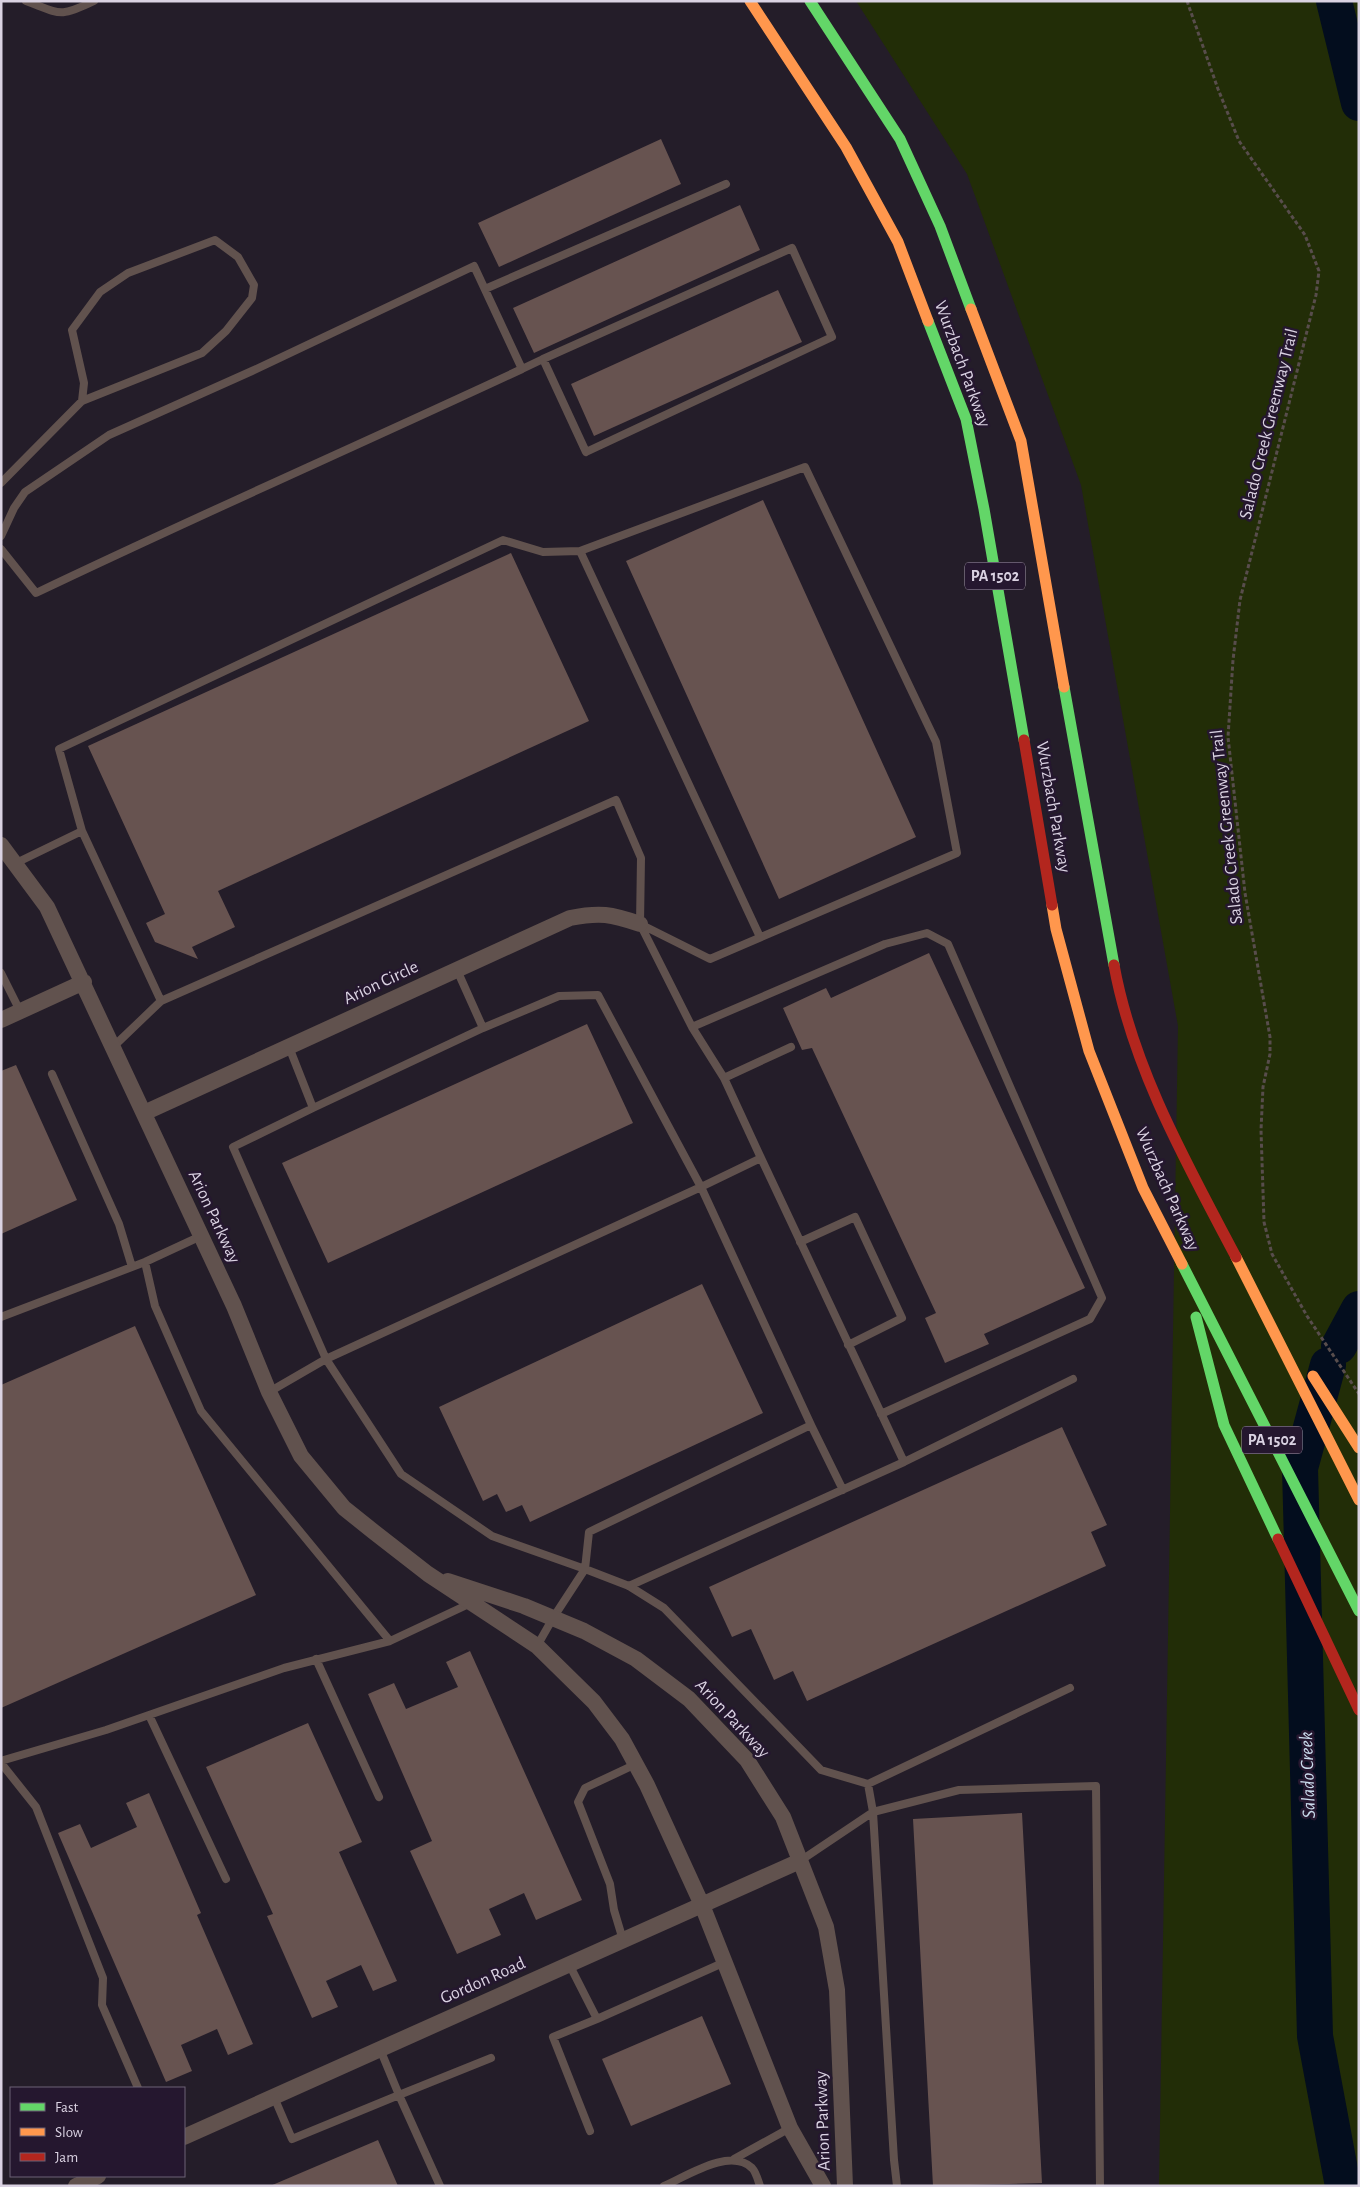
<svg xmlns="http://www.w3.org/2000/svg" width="1360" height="2187" font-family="'Alegreya Sans',sans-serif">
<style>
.green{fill:#222d07}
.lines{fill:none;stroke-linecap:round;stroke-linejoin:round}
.river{stroke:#030d1e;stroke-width:36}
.building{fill:#675350}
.path{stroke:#584d4c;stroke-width:3;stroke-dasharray:4 2.5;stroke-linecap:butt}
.lane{stroke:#61524e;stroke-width:8}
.street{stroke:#61524e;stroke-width:16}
.fast{stroke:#63d668;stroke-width:11}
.slow{stroke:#ff974d;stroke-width:11}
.jam{stroke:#b3261e;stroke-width:11}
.labels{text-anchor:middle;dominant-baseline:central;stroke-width:5;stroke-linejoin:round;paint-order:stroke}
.shield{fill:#25172f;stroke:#a49aac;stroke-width:1}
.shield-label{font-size:16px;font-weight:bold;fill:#dad2e2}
.street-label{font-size:18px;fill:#dad2e2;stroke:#25172f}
.water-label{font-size:19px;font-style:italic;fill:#cadbec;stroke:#25172f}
</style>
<rect width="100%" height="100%" fill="#241d29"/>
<path class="green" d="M 856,1 L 1359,1 L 1359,2186 L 1159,2186 L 1178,1026 L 1081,485 L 967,174 Z"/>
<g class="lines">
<path class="river" d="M 1334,1 L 1359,103
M 1339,1346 L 1359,1309
M 1328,1365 L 1300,1468 L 1315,2036 L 1343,2186"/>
</g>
<path class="building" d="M 661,139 L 681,184 L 499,267 L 478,223 Z
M 740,205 L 760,250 L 534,353 L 513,308 Z
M 778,290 L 802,342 L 594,436 L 571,384 Z
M 763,500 L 916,837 L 779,899 L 626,561 Z
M 511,553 L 589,721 L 218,891 L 235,927 L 192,947 L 198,959 L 155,942 L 146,923 L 165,914 L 88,746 Z
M 929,953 L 1085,1288 L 984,1334 L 989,1344 L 945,1363 L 925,1318 L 936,1313 L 812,1048 L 802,1050 L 783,1008 L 826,988 L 831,998 Z
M 587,1024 L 633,1123 L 328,1263 L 282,1163 Z
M 16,1065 L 77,1200 L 1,1234 L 1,1071 Z
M 702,1284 L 763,1413 L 530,1522 L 522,1505 L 506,1512 L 497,1494 L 483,1501 L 439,1407 Z
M 135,1326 L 256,1595 L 1,1708 L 1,1385 Z
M 1062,1427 L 1107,1525 L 1091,1532 L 1106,1566 L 807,1701 L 793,1671 L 774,1680 L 751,1629 L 732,1637 L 709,1587 Z
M 470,1651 L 582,1900 L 536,1920 L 524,1893 L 489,1909 L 501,1935 L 457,1954 L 410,1851 L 432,1841 L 368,1694 L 394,1683 L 406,1709 L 458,1687 L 446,1662 Z
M 308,1723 L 362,1842 L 339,1852 L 397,1981 L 373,1991 L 361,1965 L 326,1981 L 338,2007 L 312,2018 L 267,1916 L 273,1914 L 206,1767 Z
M 149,1793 L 201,1913 L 197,1915 L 253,2044 L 228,2055 L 217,2029 L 181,2045 L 192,2071 L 166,2082 L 58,1833 L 80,1824 L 91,1848 L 137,1827 L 126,1803 Z
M 1022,1813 L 1042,2183 L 933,2186 L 913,1819 Z
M 702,2016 L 731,2084 L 631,2126 L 602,2059 Z
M 378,2140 L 398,2186 L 270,2186 Z"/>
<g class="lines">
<path class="path" d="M 1187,1 L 1218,89 L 1239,141 L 1305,235 L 1319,271 L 1316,295 L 1240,600 L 1233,660 L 1228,737 L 1245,893 L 1270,1037 L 1270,1054 L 1263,1087 L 1261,1130 L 1264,1222 L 1272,1254 L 1307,1316 L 1359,1394"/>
<path class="lane" d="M 26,1 C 61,14 59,18 94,1
M 485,289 L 726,184
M 522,369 L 543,359 L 586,452 L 832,337 L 792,248 L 543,359
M 1,483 L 82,401 L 202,353 L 226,331 L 252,298 L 254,285 L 238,257 L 215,240 L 128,273 L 100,292 L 72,330 L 84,383 L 82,401
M 1,536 L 14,508 L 25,492 L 109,435 L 252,371 L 474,266 L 522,369 C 361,444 197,516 36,593 L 1,549
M 82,831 L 59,749 L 503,540 L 543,552 L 580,551
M 16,863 L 82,831 L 161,1001 L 113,1047
M 640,924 L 710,959 L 957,853 L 936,742 L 805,467 L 580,551 L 760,937
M 1,973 L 20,1011
M 161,1001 L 616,800 L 641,858 L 640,924 L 692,1027 L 724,1078 L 761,1158 L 701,1187 L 811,1425 L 589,1532 L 585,1569 L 492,1536 L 401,1474 L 326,1359 L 269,1392
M 692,1027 L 885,944 L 927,933 L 948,944 L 1102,1298 L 1090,1319 L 881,1414
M 289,1047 L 313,1108 L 233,1147 L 326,1359 L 701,1187 L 598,995 L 559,996 L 483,1028
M 52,1074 L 119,1224 L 132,1267
M 724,1078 L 791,1047
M 313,1108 L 483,1028 L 457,970
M 800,1242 L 855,1217 L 902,1318 L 848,1345
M 145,1262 L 155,1306 L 201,1411 L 390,1641
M 1,1317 L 145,1262 L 201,1236
M 811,1425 L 843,1490
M 904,1462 L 1073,1379
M 629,1586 L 904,1462 L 761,1158
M 537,1646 L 553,1618 L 585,1569 L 629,1586 L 664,1608 L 821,1770 L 868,1784 L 1070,1688
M 316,1659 L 379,1797
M 149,1715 L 226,1879
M 1,1761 L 106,1730 L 284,1668 L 390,1641 L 471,1603
M 1,1763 L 36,1807 L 103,1978 L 102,2005 L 138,2088
M 800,1861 L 873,1812 L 868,1784
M 623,1940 L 614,1910 L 610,1884 L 578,1802 L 585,1788 L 636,1764
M 569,1964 L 597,2019 L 725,1962
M 380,2049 L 399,2095 L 491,2058
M 274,2097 L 292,2139 L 399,2095 L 440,2186
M 590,2131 L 553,2037 L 597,2019
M 734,2159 L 790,2128
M 664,2186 C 687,2176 730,2147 752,2168 C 756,2172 758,2180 760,2186
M 897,2186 L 894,2160 L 873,1812 L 959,1790 L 1096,1786 L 1100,2186"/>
<path class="street" d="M 1,845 L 47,907 L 234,1306 L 269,1392 L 301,1456 L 344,1508 L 374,1532 L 428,1574 L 537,1646 L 594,1702 L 622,1739 L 647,1785 L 702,1905 L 790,2128 L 823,2186
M 1,1020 L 84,982
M 144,1113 L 570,918 C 600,912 611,914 640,924
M 448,1581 L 524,1606 L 584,1631 L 636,1659 L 689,1699 L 747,1760 L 783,1817 L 826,1927 L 837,1990 L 845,2186
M 184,2137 L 800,1861
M 76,2186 L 98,2176"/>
<path class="fast" d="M 810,1 L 900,139 L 940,226 L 971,309
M 928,321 L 966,419 L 984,509 L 1024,740
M 1064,687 L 1114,965
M 1182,1264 L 1359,1611
M 1196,1317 L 1224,1425 L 1278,1539"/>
<path class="slow" d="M 750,1 L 846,147 L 898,242 L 928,321
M 971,309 L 1021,441 L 1064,687
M 1052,905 L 1056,929 L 1089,1051 L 1143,1188 L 1182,1264
M 1236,1257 L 1359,1500
M 1313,1376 L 1359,1448"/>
<path class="jam" d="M 1024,740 L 1052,905
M 1114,965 C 1133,1069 1187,1164 1236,1257
M 1278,1539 L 1359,1710"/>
</g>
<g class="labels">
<g class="shield">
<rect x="965" y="562.5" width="60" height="27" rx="4"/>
<rect x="1242" y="1426.5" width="60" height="27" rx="4"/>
</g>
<g class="shield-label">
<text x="995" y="576">PA 1502</text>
<text x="1272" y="1440">PA 1502</text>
</g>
<g class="street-label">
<text transform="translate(962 364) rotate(70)">Wurzbach Parkway</text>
<text transform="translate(1269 424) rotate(-76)">Salado Creek Greenway Trail</text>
<text transform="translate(1053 807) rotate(80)">Wurzbach Parkway</text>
<text transform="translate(1227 827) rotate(-96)">Salado Creek Greenway Trail</text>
<text transform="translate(381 983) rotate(-25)">Arion Circle</text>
<text transform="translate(1167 1189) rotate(66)">Wurzbach Parkway</text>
<text transform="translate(214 1217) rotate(65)">Arion Parkway</text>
<text transform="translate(732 1719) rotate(47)">Arion Parkway</text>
<text transform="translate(483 1981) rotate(-24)">Gordon Road</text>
<text transform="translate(823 2121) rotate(-92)">Arion Parkway</text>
</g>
<g class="water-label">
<text transform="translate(1308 1775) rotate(-92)">Salado Creek</text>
</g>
</g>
<rect width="1360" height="2187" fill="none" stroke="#dad2e2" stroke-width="5"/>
<rect x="10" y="2087" width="175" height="90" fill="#25172f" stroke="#6d6277"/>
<rect x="20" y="2103" width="25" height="8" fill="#63d668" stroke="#6d6277"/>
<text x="55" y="2112" font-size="15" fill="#dad2e2">Fast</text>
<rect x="20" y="2128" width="25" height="8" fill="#ff974d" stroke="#6d6277"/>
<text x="55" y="2137" font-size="15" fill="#dad2e2">Slow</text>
<rect x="20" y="2153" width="25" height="8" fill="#b3261e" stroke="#6d6277"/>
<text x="55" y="2162" font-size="15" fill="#dad2e2">Jam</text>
</svg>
